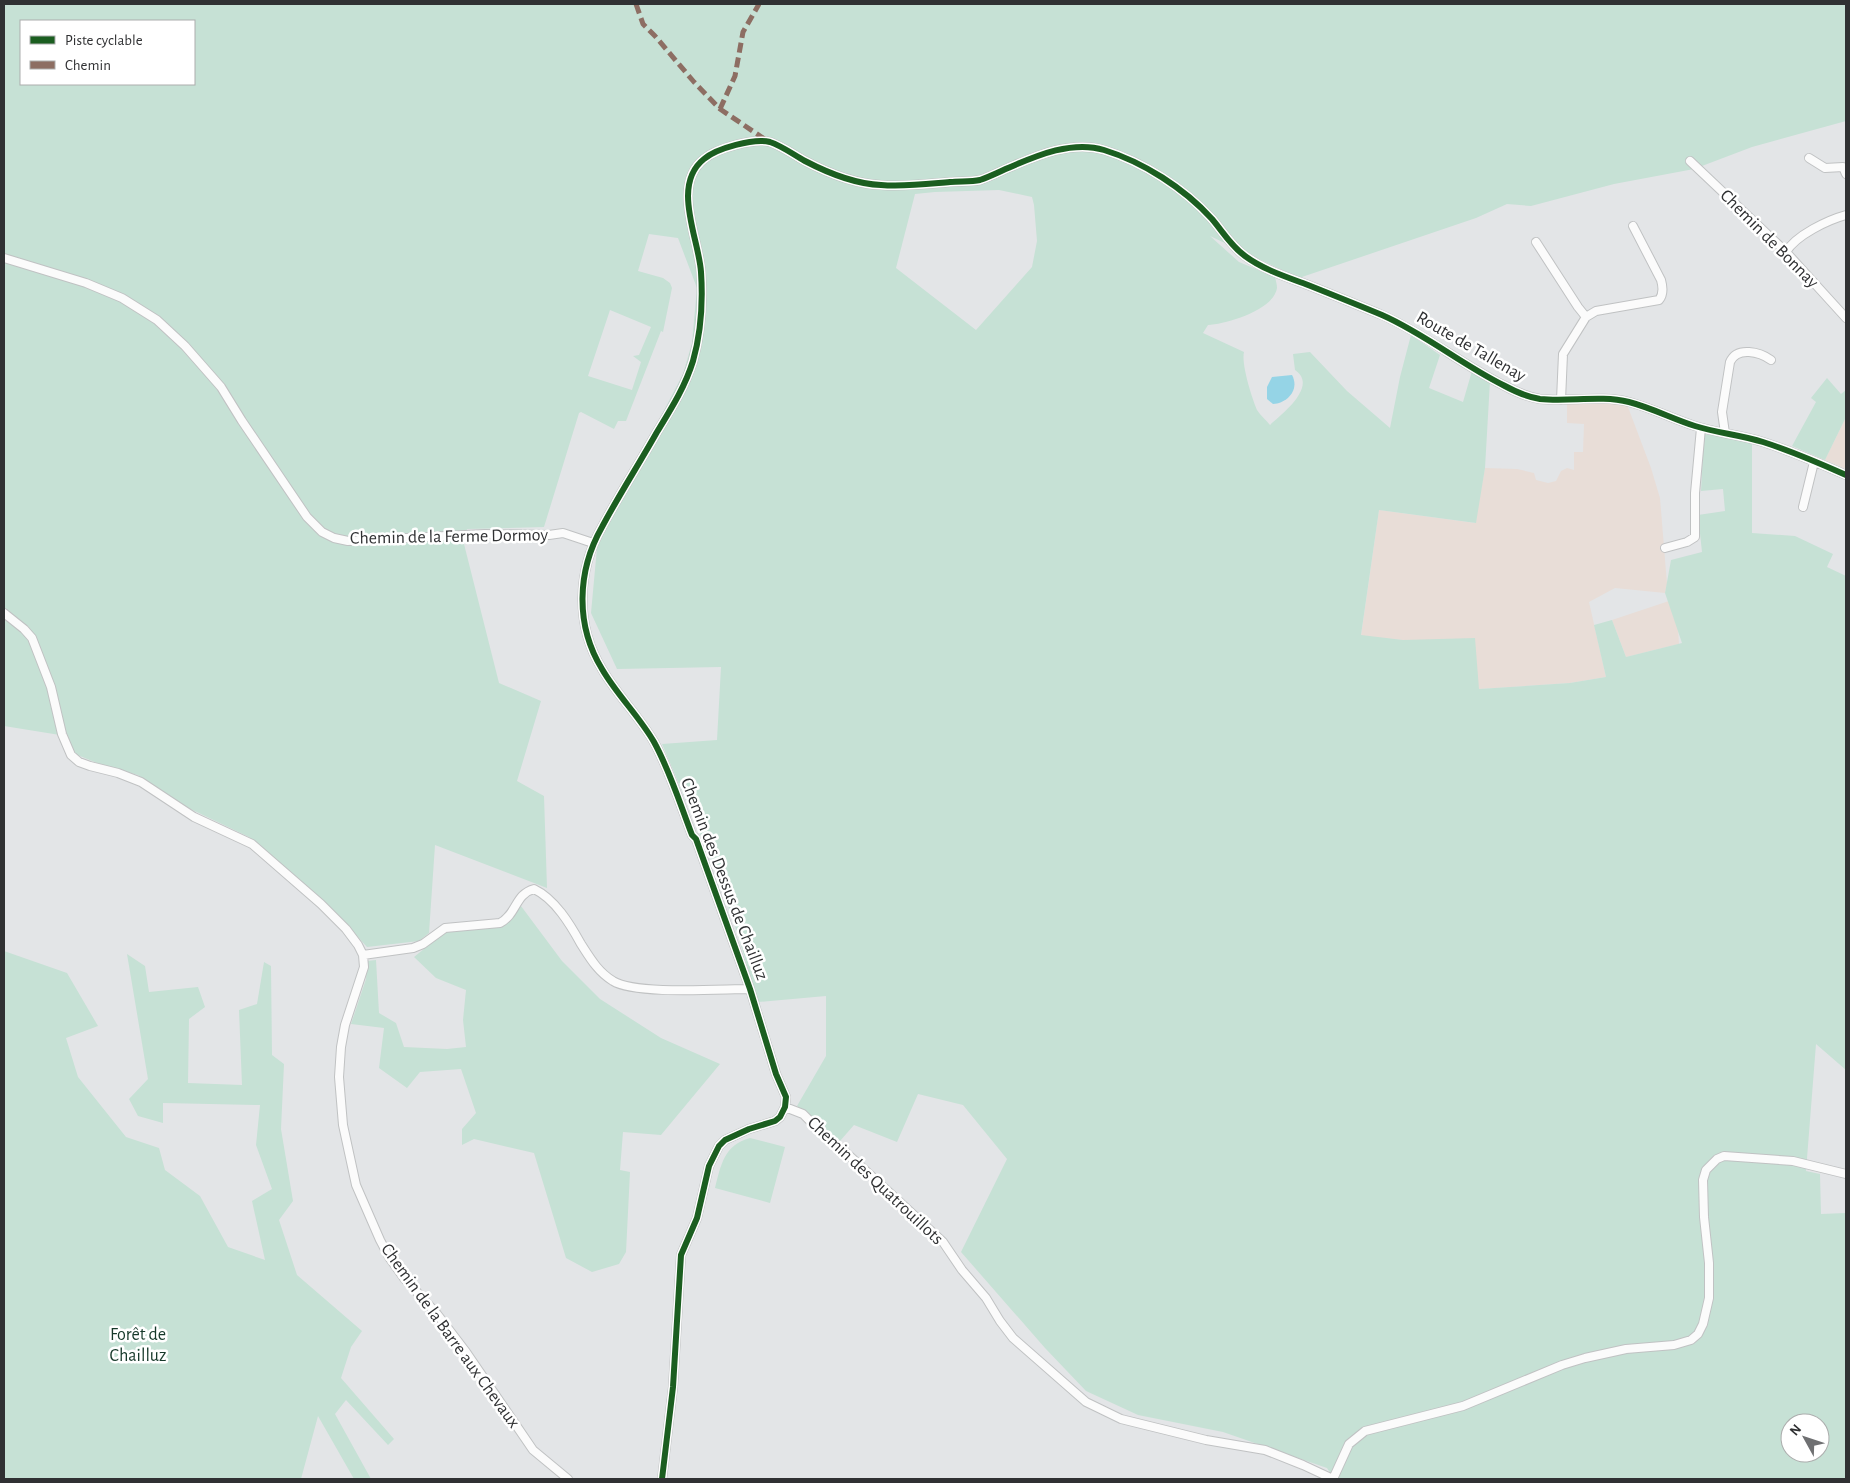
<svg xmlns="http://www.w3.org/2000/svg" width="1850" height="1483" font-family="'Alegreya Sans',sans-serif">
<style>
.industrial{fill:#e8ddd7}
.green{fill:#c6e1d5;fill-rule:evenodd}
.water{fill:#95d4e6}
.lines{fill:none;stroke-linecap:round;stroke-linejoin:round}
.street-casing{stroke:#c0c2c3;stroke-width:10}
.street{stroke:#fbfbfb;stroke-width:8}
.quiet{stroke:#8d6e63;stroke-width:5;stroke-dasharray:10 5;stroke-linecap:butt}
.cycleway-casing{stroke:#fff;stroke-width:9}
.cycleway{stroke:#1b5e20;stroke-width:6}
.labels{text-anchor:middle;dominant-baseline:central;stroke-width:5;stroke-linejoin:round;paint-order:stroke}
.street-label{font-size:18px;fill:#303133;stroke:#fff}
.park-label{font-size:18px;fill:#16392a;stroke:#fff}
</style>
<rect width="100%" height="100%" fill="#e3e5e7"/>
<path class="industrial" d="M 1577,402 L 1617,403 L 1626,405 L 1628,407 L 1651,468 L 1660,498 L 1667,584 L 1665,593 L 1615,588 L 1589,602 L 1606,677 L 1570,683 L 1479,689 L 1403,640 L 1361,636 L 1379,510 L 1475,523 L 1485,468 L 1517,469 L 1534,473 L 1536,480 L 1548,483 L 1556,481 L 1561,471 L 1567,468 L 1574,470 L 1574,452 L 1583,452 L 1584,424 L 1567,423 L 1567,403 Z
M 1846,417 L 1846,469 L 1825,460 Z
M 1669,601 L 1678,629 L 1679,644 L 1626,657 L 1612,620 Z"/>
<path class="green" d="M 4,4 L 1846,4 L 1846,121 L 1752,147 L 1694,169 L 1614,184 L 1531,206 L 1507,204 L 1476,218 L 1299,278 L 1210,236 L 1239,262 L 1275,277 C 1276,281 1277,285 1277,288 C 1274,310 1226,324 1208,325 L 1203,333 L 1244,352 C 1241,364 1252,398 1257,410 C 1260,415 1266,420 1270,425 C 1281,415 1319,386 1295,370 L 1293,354 L 1310,352 L 1347,391 L 1390,428 L 1400,377 L 1411,335 L 1440,355 L 1429,388 L 1463,402 L 1472,371 L 1490,381 L 1485,468 L 1476,523 L 1379,510 L 1361,635 L 1403,640 L 1475,638 L 1479,689 L 1570,683 L 1606,677 L 1594,625 L 1612,620 L 1626,657 L 1682,643 L 1665,593 L 1671,560 L 1702,552 L 1698,515 L 1725,511 L 1723,489 L 1701,491 L 1704,434 L 1752,441 L 1752,533 L 1795,536 L 1833,554 L 1827,567 L 1846,576 L 1846,1070 L 1816,1044 L 1806,1171 L 1820,1174 L 1821,1214 L 1846,1213 L 1846,1479 L 1334,1479 L 1327,1468 L 1223,1432 L 1138,1415 L 1086,1391 L 1045,1348 L 961,1252 L 1007,1159 L 963,1105 L 918,1094 L 897,1142 L 854,1125 L 840,1141 L 797,1106 L 826,1056 L 826,996 L 758,1002 L 737,932 L 720,881 L 662,744 L 717,740 L 721,667 L 617,669 L 591,613 L 598,537 L 683,374 L 692,343 L 697,288 L 678,238 L 649,234 L 638,271 L 663,278 L 670,283 L 672,288 L 663,332 L 661,331 L 626,421 L 618,421 L 614,429 L 581,412 L 579,413 L 544,527 L 467,529 L 464,544 L 499,683 L 541,701 L 517,781 L 544,796 L 547,888 L 435,845 L 429,933 L 419,941 L 367,947 L 348,926 L 249,837 L 180,804 L 138,775 L 97,763 L 75,754 L 66,736 L 4,726 ZM 21,21 L 194,21 L 194,84 L 21,84 ZM 999,190 L 1032,197 L 1034,205 L 1037,241 L 1032,267 L 976,330 L 896,268 L 915,194 L 935,192 ZM 610,310 L 651,327 L 639,355 L 633,356 L 641,362 L 632,390 L 588,376 ZM 1790,1423 L 1820,1423 L 1820,1453 L 1790,1453 Z
M 1827,378 L 1841,394 L 1846,390 L 1846,417 L 1825,460 L 1792,446 L 1816,402 L 1811,398 Z
M 521,906 L 562,961 L 600,999 L 661,1038 L 720,1064 L 661,1135 L 623,1132 L 620,1170 L 630,1172 L 626,1252 L 619,1264 L 592,1272 L 566,1258 L 534,1153 L 474,1139 L 462,1145 L 462,1129 L 476,1113 L 461,1069 L 420,1072 L 407,1088 L 379,1068 L 384,1028 L 351,1024 L 366,979 L 367,961 L 376,960 L 379,1013 L 396,1023 L 404,1047 L 447,1049 L 466,1047 L 463,1020 L 466,990 L 436,978 L 414,957 L 445,932 L 504,926 Z
M 4,951 L 67,973 L 98,1026 L 66,1038 L 78,1077 L 126,1137 L 159,1148 L 165,1170 L 200,1196 L 228,1247 L 265,1260 L 252,1201 L 272,1189 L 256,1145 L 260,1105 L 163,1103 L 163,1123 L 138,1116 L 129,1099 L 148,1079 L 127,954 L 145,966 L 149,992 L 198,987 L 205,1007 L 189,1019 L 188,1083 L 242,1085 L 239,1010 L 257,1004 L 264,962 L 271,966 L 272,1055 L 284,1064 L 281,1129 L 293,1201 L 279,1220 L 297,1275 L 362,1331 L 351,1347 L 341,1378 L 394,1439 L 388,1445 L 346,1400 L 335,1414 L 371,1479 L 354,1479 L 318,1416 L 301,1479 L 4,1479 Z
M 750,1138 L 785,1147 L 770,1203 L 715,1188 C 721,1165 724,1145 750,1138 Z"/>
<path class="water" d="M 1292,375 C 1300,390 1287,403 1273,404 L 1267,399 L 1267,387 L 1272,377 Z"/>
<g class="lines">
<defs>
<path id="street" d="M 1809,158 L 1825,168 L 1843,167 L 1846,174
M 1690,161 L 1786,252 L 1846,318
M 1536,242 L 1578,307 L 1586,317
M 1786,252 C 1796,235 1828,220 1846,215
M 4,258 L 86,283 L 122,298 L 157,320 L 185,346 L 221,387 L 242,421 L 307,517 L 322,532 L 334,538 L 348,541 L 485,534 L 549,535 L 563,533 L 593,543
M 1586,317 L 1596,311 L 1659,300 C 1664,294 1663,287 1661,280 L 1633,226
M 1561,400 L 1563,354 L 1586,317
M 1725,433 L 1722,412 L 1730,362 C 1737,346 1760,352 1771,360
M 1803,507 L 1814,462
M 1665,548 L 1687,542 L 1695,537 L 1695,493 L 1701,428
M 4,613 L 24,629 L 32,638 L 51,687 L 62,734 L 71,755 L 79,762 L 90,766 L 118,773 L 141,782 L 194,817 L 252,844 L 321,904 L 346,929 L 358,945 L 363,955 L 364,967 L 345,1025 L 341,1047 L 339,1077 L 343,1125 L 356,1185 L 380,1240 L 389,1257 L 404,1278 L 437,1314 L 466,1352 L 533,1450 L 568,1479
M 363,955 L 413,948 L 423,944 L 445,928 L 500,923 C 517,914 515,894 534,889 C 555,899 570,924 581,944 C 590,958 598,972 613,981 C 635,995 720,989 750,989
M 785,1107 L 803,1114 L 820,1131 L 842,1149 L 943,1242 L 962,1270 L 986,1298 L 1000,1321 L 1013,1338 L 1086,1402 L 1121,1419 L 1206,1440 L 1265,1450 L 1303,1465 L 1333,1479
M 662,1479 L 673,1387 L 681,1255 L 697,1218 L 709,1166 L 719,1146 L 725,1140 L 749,1129 L 775,1121 L 780,1117 L 785,1107 L 786,1097 L 776,1074 L 750,989 L 696,839 L 692,835 C 680,804 670,771 654,742 C 639,716 617,695 602,669 C 575,625 577,571 602,527 C 619,495 639,464 657,432 C 671,409 685,387 693,361 C 701,333 703,302 701,272 C 699,239 671,185 704,159 C 717,148 754,138 770,142 C 782,146 794,155 805,161 C 828,173 854,184 881,185 C 904,187 927,184 950,182 C 960,181 971,182 980,180 C 989,177 999,172 1008,168 C 1036,156 1072,140 1104,150 C 1143,162 1184,188 1212,219 C 1223,232 1231,246 1245,256 C 1264,270 1287,277 1308,285 C 1333,295 1358,305 1382,315 C 1425,334 1461,364 1503,385 C 1514,391 1527,397 1540,399 C 1570,402 1600,395 1629,402 C 1652,408 1673,419 1695,426 C 1717,433 1741,435 1763,442 C 1791,451 1819,463 1846,475
M 1333,1479 L 1349,1444 L 1365,1431 L 1463,1406 L 1562,1365 L 1585,1358 L 1626,1349 L 1674,1345 L 1691,1340 L 1698,1334 L 1703,1324 L 1709,1298 L 1709,1263 L 1704,1217 L 1703,1180 L 1706,1170 L 1717,1159 L 1724,1156 L 1793,1161 L 1846,1174"/>
</defs>
<use href="#street" class="street-casing"/>
<use href="#street" class="street"/>
<path class="quiet" d="M 636,4 L 643,24 L 655,36 L 694,82 L 720,109 L 766,140
M 720,109 L 735,76 L 743,32 L 759,4"/>
<defs>
<path id="cycleway" d="M 662,1479 L 673,1387 L 681,1255 L 697,1218 L 709,1166 L 719,1146 L 725,1140 L 749,1129 L 775,1121 L 780,1117 L 785,1107 L 786,1097 L 776,1074 L 750,989 L 696,839 L 692,835 C 680,804 670,771 654,742 C 639,716 617,695 602,669 C 575,625 577,571 602,527 C 619,495 639,464 657,432 C 671,409 685,387 693,361 C 701,333 703,302 701,272 C 699,239 671,185 704,159 C 717,148 754,138 770,142 C 782,146 794,155 805,161 C 828,173 854,184 881,185 C 904,187 927,184 950,182 C 960,181 971,182 980,180 C 989,177 999,172 1008,168 C 1036,156 1072,140 1104,150 C 1143,162 1184,188 1212,219 C 1223,232 1231,246 1245,256 C 1264,270 1287,277 1308,285 C 1333,295 1358,305 1382,315 C 1425,334 1461,364 1503,385 C 1514,391 1527,397 1540,399 C 1570,402 1600,395 1629,402 C 1652,408 1673,419 1695,426 C 1717,433 1741,435 1763,442 C 1791,451 1819,463 1846,475"/>
</defs>
<use href="#cycleway" class="cycleway-casing"/>
<use href="#cycleway" class="cycleway"/>
</g>
<g class="labels">
<g class="street-label">
<text transform="translate(1769 239) rotate(45)">Chemin de Bonnay</text>
<text transform="translate(1471 347) rotate(30)">Route de Tallenay</text>
<text transform="translate(449 537) rotate(-1)">Chemin de la Ferme Dormoy</text>
<text transform="translate(724 879) rotate(69)">Chemin des Dessus de Chailluz</text>
<text transform="translate(875 1181) rotate(43)">Chemin des Quatrouillots</text>
<text transform="translate(450 1336) rotate(54)">Chemin de la Barre aux Chevaux</text>
</g>
<g class="park-label">
<text x="138" y="1335">Forêt de<tspan x="138" dy="21">Chailluz</tspan></text>
</g>
</g>
<rect width="1850" height="1483" fill="none" stroke="#303133" stroke-width="10"/>
<rect x="20" y="20" width="175" height="65" fill="#ffffff" stroke="#acadad"/>
<rect x="30" y="36" width="25" height="8" fill="#1b5e20" stroke="#acadad"/>
<text x="65" y="45" font-size="15" fill="#303133">Piste cyclable</text>
<rect x="30" y="61" width="25" height="8" fill="#8d6e63" stroke="#acadad"/>
<text x="65" y="70" font-size="15" fill="#303133">Chemin</text>
<g transform="translate(1805 1438) rotate(310)"><circle r="24" fill="#ffffff" stroke="#acadad"/>
<path d="M0-4L9 19L0 12L-9 19Z" fill="#6f7072"/>
<text y="-8" font-size="14" font-weight="bold" text-anchor="middle" fill="#303133">N</text>
</g>
</svg>
